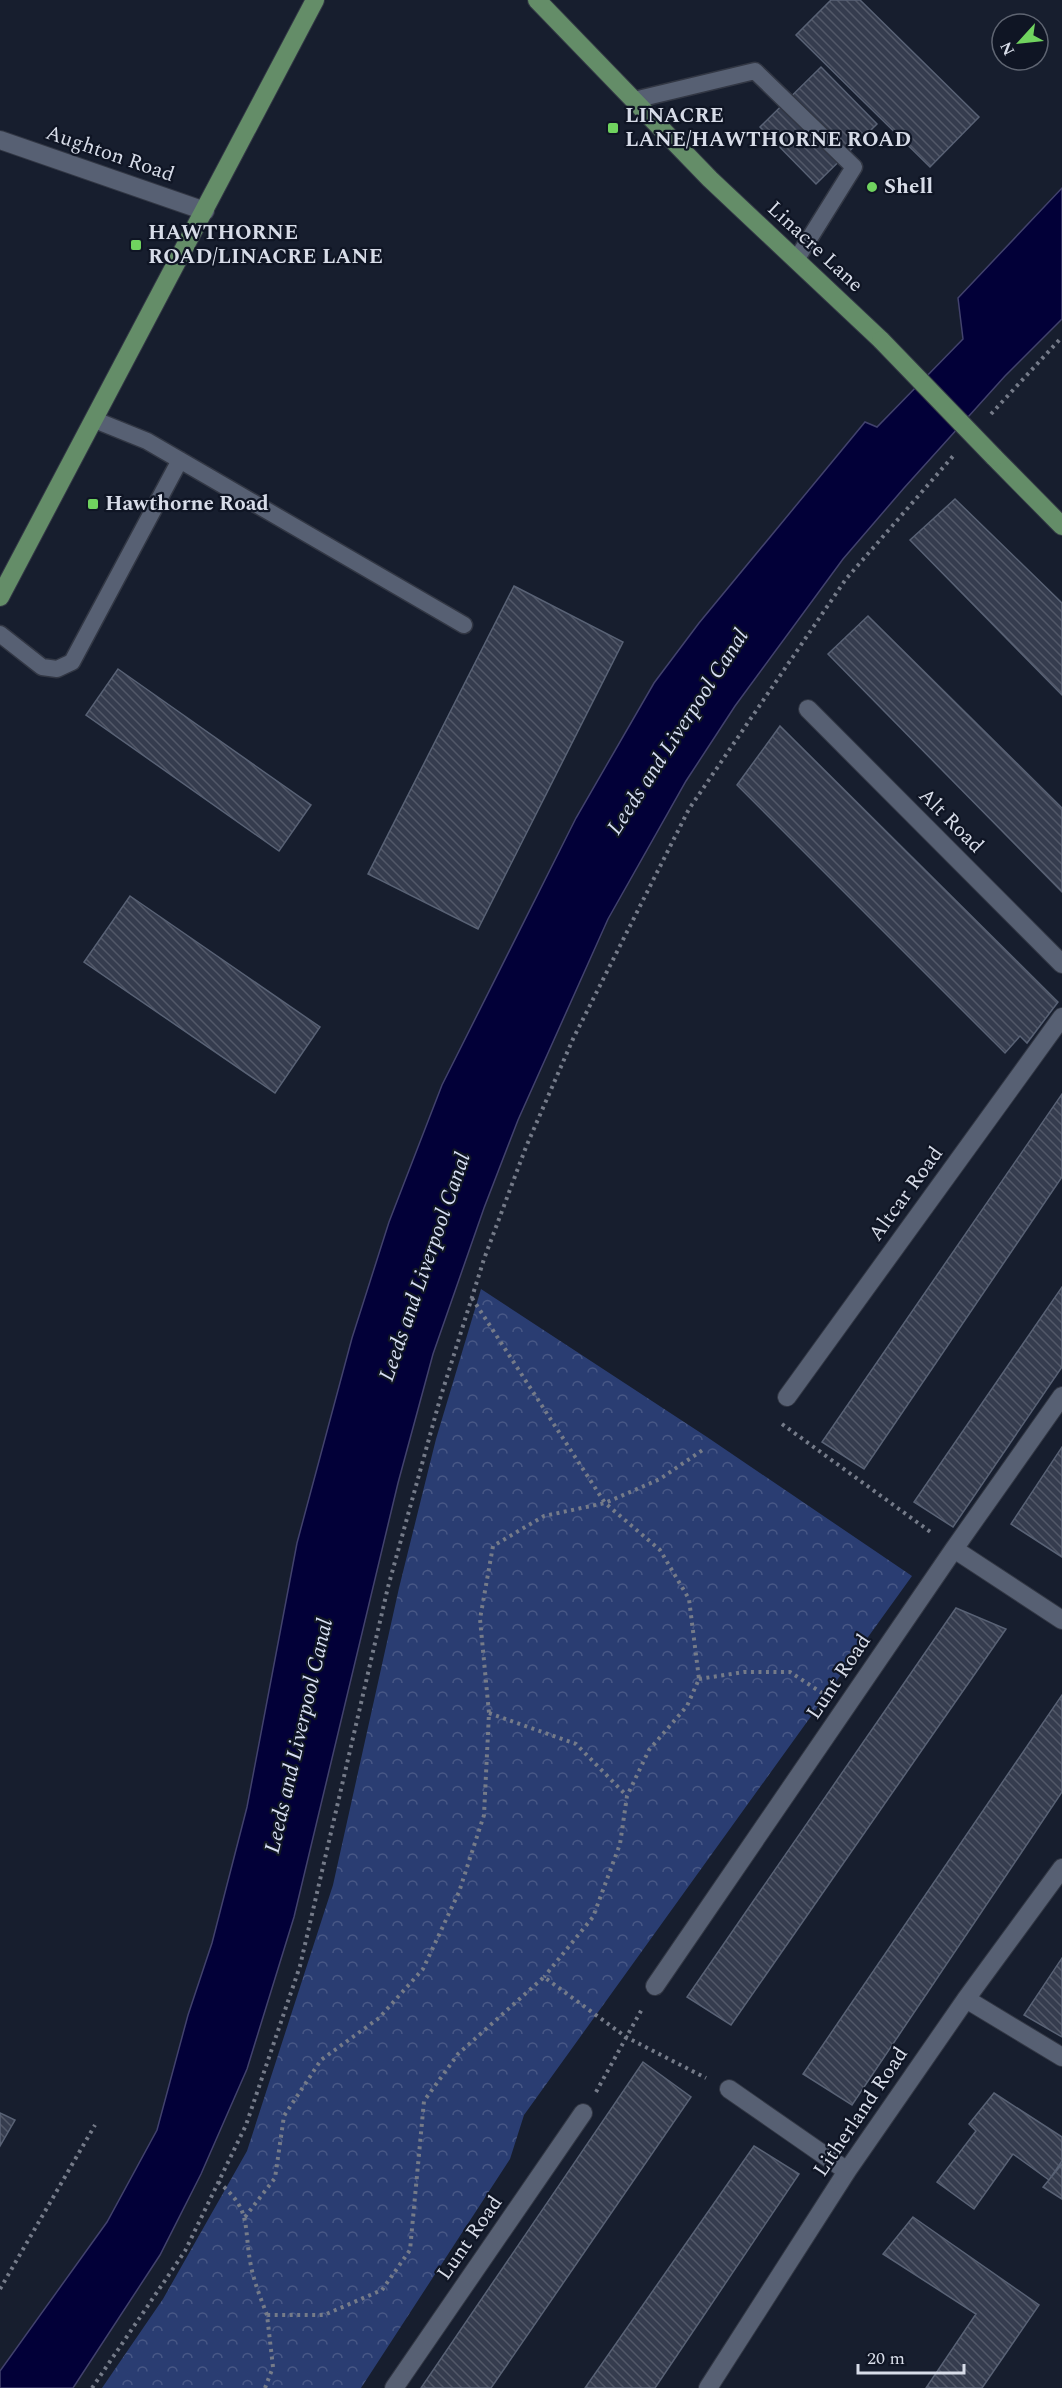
<svg xmlns="http://www.w3.org/2000/svg" width="1062" height="2388" font-family="Spectral,serif">
<style>
.park{fill:url(#park-crowns)}
.water{fill:#020038;stroke:#42426d;stroke-width:1.5}
.building{fill:url(#building-back-hatch);stroke:#596275;stroke-width:1.5}
.lines{fill:none;stroke-linecap:round;stroke-linejoin:round}
.lane-casing{stroke:#323744;stroke-width:19}
.street-casing{stroke:#323744;stroke-width:20}
.primary-casing{stroke:#323744;stroke-width:20}
.path{stroke:#757b89;stroke-width:4;stroke-dasharray:3 4.5;stroke-linecap:butt}
.lane{stroke:#576073;stroke-width:16}
.street{stroke:#576073;stroke-width:18}
.primary{stroke:#648d68;stroke-width:18}
.primary-bridge-casing{stroke:#323744;stroke-width:20;stroke-linecap:butt}
.primary-bridge{stroke:#648d68;stroke-width:18}
.poi-dot{fill:#70d35f;stroke:#0f1524;stroke-width:2}
.labels{text-anchor:middle;dominant-baseline:central;stroke-width:4.5;stroke-linejoin:round;paint-order:stroke}
.poi-label{font-size:21px;font-weight:bold;fill:#d7dce8;stroke:#0f1524;text-anchor:start}
.street-label{font-size:21px;fill:#d7dce8;stroke:#0f1524}
.water-label{font-size:22px;font-style:italic;fill:#d8e0f3;stroke:#0f1524}
</style>
<defs>
<pattern id="park-crowns" width="20" height="18" patternUnits="userSpaceOnUse" patternTransform="scale(1.5)"><rect width="20" height="18" fill="#2a3d72"/><path d="M2 6a3 3 0 1 1 6 0M12 15a3 3 0 1 1 6 0" fill="none" stroke="#485886"/></pattern>
<pattern id="building-back-hatch" width="6" height="6" patternUnits="userSpaceOnUse" patternTransform="scale(1.5)"><rect width="6" height="6" fill="#353c4e"/><path d="M-1 5l2 2M0 0l6 6M5-1l2 2" fill="none" stroke="#525868"/></pattern>
</defs>
<rect width="100%" height="100%" fill="#171e2e"/>
<path class="park" d="M 481,1289 L 707,1437 L 912,1576 L 524,2115 L 510,2159 L 361,2388 L 102,2388 L 163,2299 L 247,2151 L 333,1885 L 399,1588 L 436,1439 Z"/>
<path class="water" d="M 1062,188 L 1062,319 L 1005,376 L 904,488 L 843,559 L 735,706 L 686,781 L 608,919 L 518,1120 L 484,1208 L 433,1354 L 398,1483 L 294,1917 L 247,2069 L 201,2174 L 160,2255 L 73,2388 L 0,2388 L 0,2371 L 107,2222 L 157,2130 L 188,2015 L 212,1943 L 247,1807 L 297,1543 L 352,1338 L 389,1222 L 442,1085 L 576,818 L 654,683 L 699,623 L 865,422 L 877,427 L 963,339 L 958,298 Z"/>
<path class="building" d="M 831,0 L 860,0 L 979,117 L 930,167 L 796,35 Z
M 821,67 L 877,124 L 816,184 L 760,127 Z
M 955,499 L 1062,603 L 1062,695 L 910,540 Z
M 514,586 L 623,642 L 478,929 L 368,874 Z
M 868,616 L 1062,808 L 1062,892 L 828,654 Z
M 118,669 L 311,805 L 279,851 L 86,715 Z
M 780,726 L 1058,1002 L 1027,1043 L 1020,1036 L 1005,1053 L 737,785 Z
M 130,896 L 320,1027 L 275,1093 L 84,962 Z
M 1062,1094 L 1062,1177 L 864,1469 L 822,1442 Z
M 1062,1287 L 1062,1367 L 953,1527 L 914,1502 Z
M 1062,1447 L 1062,1557 L 1011,1524 Z
M 956,1608 L 1006,1629 L 731,2025 L 687,1997 Z
M 1062,1695 L 1062,1792 L 852,2105 L 803,2074 Z
M 1062,1958 L 1062,2037 L 1024,2015 Z
M 643,2062 L 691,2097 L 491,2388 L 421,2388 Z
M 994,2093 L 1062,2137 L 1062,2161 L 1049,2180 L 1013,2154 L 974,2209 L 937,2182 L 976,2131 L 969,2124 Z
M 0,2113 L 15,2120 L 0,2146 Z
M 754,2146 L 799,2174 L 655,2388 L 585,2388 Z
M 1062,2164 L 1062,2199 L 1043,2187 Z
M 913,2217 L 1039,2305 L 982,2388 L 926,2388 L 976,2314 L 883,2254 Z"/>
<g class="lines">
<defs>
<path id="lane" d="M 634,100 L 755,71 L 854,167 L 796,260
M 95,420 L 147,441 L 464,625
M 0,634 L 42,667 L 57,669 L 72,662 L 180,460"/>
<path id="street" d="M 0,140 L 205,211
M 808,709 L 1062,964
M 787,1397 L 1062,1017
M 954,1549 L 1062,1620
M 655,1986 L 954,1549 L 1062,1396
M 966,1999 L 1062,2057
M 729,2089 L 847,2171
M 394,2388 L 583,2113
M 708,2388 L 847,2171 L 966,1999 L 1062,1868"/>
<path id="primary" d="M 537,0 L 710,179 L 881,340
M 994,457 L 1062,526
M 0,597 L 315,0"/>
</defs>
<use href="#lane" class="lane-casing"/>
<use href="#street" class="street-casing"/>
<use href="#primary" class="primary-casing"/>
<path class="path" d="M 991,414 L 1062,337
M 472,1298 L 605,1503 L 660,1550 L 689,1599 L 699,1679 L 687,1706 L 649,1750 L 627,1796 L 620,1844 L 593,1917 L 544,1977
M 782,1424 L 932,1533
M 699,1679 L 744,1672 L 790,1672 L 822,1693
M 489,1713 L 576,1744 L 627,1796
M 596,2092 L 642,2009
M 218,2182 C 253,2210 243,2227 251,2266 C 254,2282 261,2299 267,2315
M 245,2217 L 275,2178 L 284,2116 L 321,2060 L 379,2018 L 423,1969 L 459,1892 L 484,1815 L 489,1713 L 480,1619 L 493,1546 L 544,1516 L 605,1503 L 660,1479 L 704,1449
M 0,2289 L 95,2125
M 92,2388 L 185,2251 L 246,2125 L 300,1966 L 388,1587 L 440,1399 L 484,1259 L 526,1147 L 573,1039 L 689,809 L 846,579 L 954,455
M 265,2388 L 273,2367 L 267,2315 L 324,2315 L 382,2290 L 410,2250 L 424,2101 L 458,2054 L 544,1977 L 626,2037 L 706,2078"/>
<use href="#lane" class="lane"/>
<use href="#street" class="street"/>
<use href="#primary" class="primary"/>
<defs>
<path id="primary-bridge" d="M 881,340 L 994,457"/>
</defs>
<use href="#primary-bridge" class="primary-bridge-casing"/>
<use href="#primary-bridge" class="primary-bridge"/>
</g>
<g class="poi-dot">
<rect x="607" y="122" width="12" height="12" rx="3"/>
<circle cx="872" cy="187" r="6"/>
<rect x="130" y="239" width="12" height="12" rx="3"/>
<rect x="87" y="498" width="12" height="12" rx="3"/>
</g>
<g class="labels">
<g class="poi-label">
<text x="625" y="116">LINACRE<tspan x="625" dy="24">LANE/HAWTHORNE ROAD</tspan></text>
<text x="884" y="187">Shell</text>
<text x="148" y="233">HAWTHORNE<tspan x="148" dy="24">ROAD/LINACRE LANE</tspan></text>
<text x="105" y="504">Hawthorne Road</text>
</g>
<g class="street-label">
<text transform="translate(110 154) rotate(19)">Aughton Road</text>
<text transform="translate(815 247) rotate(43)">Linacre Lane</text>
<text transform="translate(951 821) rotate(45)">Alt Road</text>
<text transform="translate(906 1194) rotate(-54)">Altcar Road</text>
<text transform="translate(839 1677) rotate(-56)">Lunt Road</text>
<text transform="translate(861 2112) rotate(-56)">Litherland Road</text>
<text transform="translate(470 2238) rotate(-55)">Lunt Road</text>
</g>
<g class="water-label">
<text transform="translate(678 732) rotate(-57)">Leeds and Liverpool Canal</text>
<text transform="translate(425 1267) rotate(-71)">Leeds and Liverpool Canal</text>
<text transform="translate(299 1736) rotate(-77)">Leeds and Liverpool Canal</text>
</g>
</g>
<g transform="translate(1020 42) rotate(243)"><circle r="28" fill="#0f1524" stroke="#5f6572" stroke-width="1.5"/>
<path d="M0-4.5L10 22L0 15L-10 22Z" fill="#70d35f"/>
<text y="-9" font-size="16" font-weight="bold" text-anchor="middle" fill="#d7dce8">N</text>
</g>
<path d="M858 2364v9h106v-9" fill="none" stroke="#d7dce8" stroke-width="3"/>
<text x="867" y="2364" font-size="18" fill="#d7dce8" stroke="#0f1524" stroke-width="4.5" paint-order="stroke">20 m</text>
</svg>
